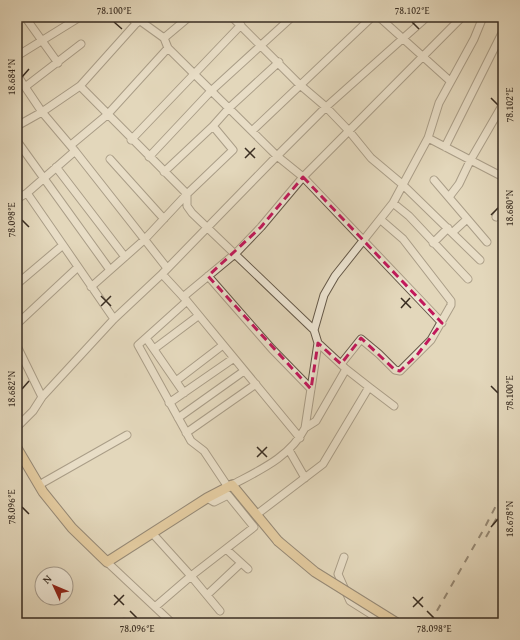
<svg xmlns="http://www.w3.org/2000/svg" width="520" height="640" font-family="'Gentium Book Plus',serif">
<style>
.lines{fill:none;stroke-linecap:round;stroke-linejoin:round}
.minor-casing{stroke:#645848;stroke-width:9}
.major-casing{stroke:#392d22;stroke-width:11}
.minor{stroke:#ede5d3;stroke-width:7}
.major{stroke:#e2bc7e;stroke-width:9}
.rail{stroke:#392d22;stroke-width:2;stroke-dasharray:7 7;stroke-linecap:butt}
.major-bridge-casing{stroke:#392d22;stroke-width:11;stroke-linecap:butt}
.major-bridge{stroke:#e2bc7e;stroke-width:9}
.marked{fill:none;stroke:#c2185b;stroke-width:3;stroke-dasharray:8 5;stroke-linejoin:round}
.ticks{fill:none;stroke:#392d22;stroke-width:1.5}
.neatline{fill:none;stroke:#392d22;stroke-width:1.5}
.ticks-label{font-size:10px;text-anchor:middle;fill:#392d22}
</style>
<rect width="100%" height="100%" fill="#e3d7bb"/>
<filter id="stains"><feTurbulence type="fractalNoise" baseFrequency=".005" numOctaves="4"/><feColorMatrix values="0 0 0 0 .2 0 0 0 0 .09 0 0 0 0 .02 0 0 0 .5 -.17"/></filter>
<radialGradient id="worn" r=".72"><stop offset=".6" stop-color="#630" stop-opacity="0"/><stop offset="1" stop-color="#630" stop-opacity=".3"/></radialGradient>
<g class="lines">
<defs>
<path id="minor" d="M 25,17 L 58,63
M 130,17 L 137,23
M 232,17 L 299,84 L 326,107 L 349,131 L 371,158 L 402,184 L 480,260
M 379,17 L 450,81
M 17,19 L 20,17
M 139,20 L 164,38 L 168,48 L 277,156 L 303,177 L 442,323
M 164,38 L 189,17
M 17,56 L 80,17
M 17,75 L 42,112 L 75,151 L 27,193 L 63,245 L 17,284
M 80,86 L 187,194 L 187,206 L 192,213 L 314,330
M 25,87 L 81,44
M 17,126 L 42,112 L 80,86 L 141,18
M 252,131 L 372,17
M 428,138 L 503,177
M 131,140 L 241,25
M 17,141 L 110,270
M 71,145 L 107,115 L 168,48
M 445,147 L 503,31
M 75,151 L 167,268
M 149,157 L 211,91 L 292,17
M 110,159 L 164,219
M 56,167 L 125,257
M 164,172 L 213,126
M 434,180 L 487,242
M 449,197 L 459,184 L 470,161 L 503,104
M 17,199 L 27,193
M 393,203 L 409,216 L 468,279
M 496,217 L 503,207
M 453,232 L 467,219
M 433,243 L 448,228
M 63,245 L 114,319
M 162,274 L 187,301 L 138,345 L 191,441 L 204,451 L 228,487
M 208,276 L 272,349 L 311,389
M 91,287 L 144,240 L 187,194 L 233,150 L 213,126 L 229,108 L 279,62
M 183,297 L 236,253 L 261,227 L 303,177 L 462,17
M 187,301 L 300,438
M 17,324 L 78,267
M 146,338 L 184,393
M 17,346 L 42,397
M 154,349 L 198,316
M 341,364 L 361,339 L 379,354 L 395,370 L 400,371 L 431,340 L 451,305 L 451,301 L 403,239 L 381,220
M 176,381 L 223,345
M 369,387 L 394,406
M 169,403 L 234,358
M 178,418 L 244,371
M 17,427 L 33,411 L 42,397 L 114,319 L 162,274 L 277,156 L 326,107 L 427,17
M 305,428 L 316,421 L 346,369
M 186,433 L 256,384
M 289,450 L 305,478
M 39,485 L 127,435
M 232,485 C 260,470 290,457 305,428 L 318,343 L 314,330 L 324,295 L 335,276 L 393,203 L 428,138 L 439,103 L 474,39 L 483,17
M 207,498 L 214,502 L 228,495 L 254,527 L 191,576 L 220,611
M 256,515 L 323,464 L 369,387 L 346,369 L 318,343
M 153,534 L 191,576 L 155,607
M 226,549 L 248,569
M 344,557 L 338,574 L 350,601 L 385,623
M 107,562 L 172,623
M 207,595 L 241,563
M 124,622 L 126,623"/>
<path id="major" d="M 17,448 L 43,492 L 72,528 L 107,562 L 207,498 L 232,485 L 278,541"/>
</defs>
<use href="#minor" class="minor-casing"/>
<use href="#major" class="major-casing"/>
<use href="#minor" class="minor"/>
<use href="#major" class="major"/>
<path class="rail" d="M 486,537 L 503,507
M 430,623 L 485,527 L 503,492"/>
<defs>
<path id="major-bridge" d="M 278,541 L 315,572 L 397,623"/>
</defs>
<use href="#major-bridge" class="major-bridge-casing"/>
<use href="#major-bridge" class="major-bridge"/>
</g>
<path d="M0 0H520V640H0ZM 303,177 L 442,323 L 417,355 L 400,371 L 395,370 L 361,338 L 341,364 L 318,343 L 311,389 L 208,276 L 261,227 Z" fill="#e3d7bb" fill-opacity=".55" fill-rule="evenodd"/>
<path class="marked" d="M 303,177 L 442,323 L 417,355 L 400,371 L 395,370 L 361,338 L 341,364 L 318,343 L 311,389 L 208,276 L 261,227 Z"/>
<path class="ticks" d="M 114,22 L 122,29M 412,22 L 419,29M 22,77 L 29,69M 491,98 L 498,105M 245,148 L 255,158M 245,158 L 255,148M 491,215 L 498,208M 22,220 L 29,227M 101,296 L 111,306M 401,298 L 411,308M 101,306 L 111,296M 401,308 L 410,298M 491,386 L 498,393M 22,389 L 29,381M 257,447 L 267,457M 257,457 L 267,447M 22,507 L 29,514M 491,527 L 498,519M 114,595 L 124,605M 413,597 L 423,607M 114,605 L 124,595M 413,607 L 423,597M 130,611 L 137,618M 427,611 L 434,618"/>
<rect width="520" height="640" fill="none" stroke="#e3d7bb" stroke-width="44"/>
<g transform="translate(54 586) rotate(314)"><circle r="19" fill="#ede5d3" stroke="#a59b8c"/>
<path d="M0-3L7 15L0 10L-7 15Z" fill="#8f2418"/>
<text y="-6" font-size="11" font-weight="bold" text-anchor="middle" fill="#392d22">N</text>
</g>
<rect x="22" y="22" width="476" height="596" class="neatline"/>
<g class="ticks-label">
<text x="114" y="14">78.100°E</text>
<text x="412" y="14">78.102°E</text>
<text transform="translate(11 77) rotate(-90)" y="4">18.684°N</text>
<text transform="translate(509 105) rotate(-90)" y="4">78.102°E</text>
<text transform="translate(509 208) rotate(-90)" y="4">18.680°N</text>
<text transform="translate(11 220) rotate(-90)" y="4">78.098°E</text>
<text transform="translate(11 389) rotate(-90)" y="4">18.682°N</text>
<text transform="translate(509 393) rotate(-90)" y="4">78.100°E</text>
<text transform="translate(11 507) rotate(-90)" y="4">78.096°E</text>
<text transform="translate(509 519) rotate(-90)" y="4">18.678°N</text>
<text x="137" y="632">78.096°E</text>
<text x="434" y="632">78.098°E</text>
</g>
<rect width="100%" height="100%" filter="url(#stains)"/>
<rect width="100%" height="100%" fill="url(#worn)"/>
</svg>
